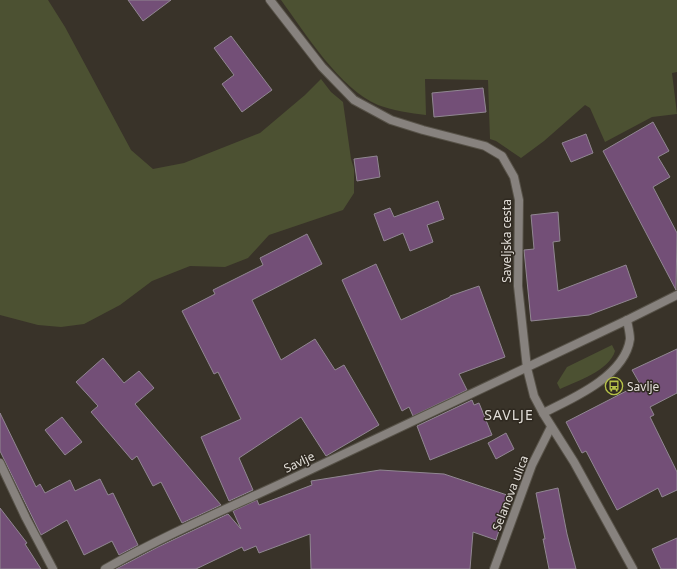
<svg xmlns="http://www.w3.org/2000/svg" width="677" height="569" font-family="'Noto Sans',sans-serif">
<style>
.green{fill:#4c5132}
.building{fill:#734f77;stroke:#918792}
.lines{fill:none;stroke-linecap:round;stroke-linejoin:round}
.service-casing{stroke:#575248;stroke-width:10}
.minor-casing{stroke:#575248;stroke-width:10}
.tertiary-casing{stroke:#575248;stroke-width:10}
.service{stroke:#87827e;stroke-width:8}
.minor{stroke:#87827e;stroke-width:8}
.tertiary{stroke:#87827e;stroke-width:8}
.labels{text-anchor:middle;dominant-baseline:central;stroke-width:3;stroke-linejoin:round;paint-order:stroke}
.street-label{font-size:12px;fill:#e2ded8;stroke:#2f2920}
.poi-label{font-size:12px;fill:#e2ded8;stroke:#2f2920;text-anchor:start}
.quarter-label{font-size:14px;letter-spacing:1px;fill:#e2ded8;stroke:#2f2920}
</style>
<rect width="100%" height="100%" fill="#393329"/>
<path class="green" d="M 0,0 L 48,0 L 65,27 L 131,150 L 153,169 L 184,163 L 260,133 L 305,95 L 321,79 L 331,92 L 343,102 L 351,159 L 354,169 L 354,193 L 343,210 L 269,235 L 248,258 L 225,267 L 190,266 L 152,281 L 120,305 L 84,324 L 61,327 L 38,325 L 0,315 Z
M 281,0 L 677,0 L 677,72 L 672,73 L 677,114 L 652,117 L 605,142 L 590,108 L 585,105 L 544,141 L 521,158 L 496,141 L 490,139 L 488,80 L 425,79 L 426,115 C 410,113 394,111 378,105 C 340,89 305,33 281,0 Z
M 612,345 L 615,351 C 609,371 577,381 560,389 L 557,383 L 567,367 Z"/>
<path class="building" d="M 128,0 L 171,0 L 143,21 Z
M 231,36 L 272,90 L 242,112 L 222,84 L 234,75 L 214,48 Z
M 483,88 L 486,112 L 434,117 L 432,93 Z
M 653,122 L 669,151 L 658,157 L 670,177 L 653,187 L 677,233 L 676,290 L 603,151 Z
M 586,134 L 593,153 L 571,162 L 562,143 Z
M 377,156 L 380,177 L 357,181 L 354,159 Z
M 438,201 L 444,219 L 427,225 L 433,242 L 410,251 L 403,233 L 384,241 L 374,214 L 390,208 L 394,217 Z
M 558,212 L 560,241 L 553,242 L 558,291 L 626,265 L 637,297 L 589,315 L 531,321 L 524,250 L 534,249 L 531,215 Z
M 307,234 L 322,264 L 252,300 L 281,360 L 315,339 L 335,370 L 344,365 L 379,425 L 326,456 L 301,417 L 239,458 L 253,490 L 229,501 L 201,437 L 241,419 L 218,372 L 214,374 L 182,311 L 215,294 L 213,290 L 263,265 L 260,258 Z
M 376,264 L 401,320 L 450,297 L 450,296 L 479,286 L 505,357 L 459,374 L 467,390 L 413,416 L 409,407 L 402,411 L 342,280 Z
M 677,349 L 677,393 L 650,407 L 654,415 L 650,417 L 677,472 L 677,490 L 662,497 L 658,488 L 617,510 L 586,451 L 582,453 L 566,422 L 640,384 L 632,370 Z
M 103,358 L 124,383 L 139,371 L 154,388 L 135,404 L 221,505 L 182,523 L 161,482 L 153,486 L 137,456 L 132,460 L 91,412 L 98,406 L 76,382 Z
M 472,400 L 474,405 L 479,403 L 492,435 L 430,460 L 417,426 Z
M 0,413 L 36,487 L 40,484 L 45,493 L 70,480 L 75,491 L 100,479 L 108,495 L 113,493 L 138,545 L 119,555 L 112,541 L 84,555 L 67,520 L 41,535 L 0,451 Z
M 62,417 L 82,442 L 65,455 L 45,430 Z
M 506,433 L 514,449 L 496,459 L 488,443 Z
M 380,470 L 444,474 L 510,496 L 496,540 L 473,532 L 470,569 L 311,569 L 310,534 L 259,553 L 256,546 L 244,551 L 242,547 L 196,569 L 116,569 L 158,547 L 228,514 L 241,529 L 233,511 L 257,500 L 259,505 L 312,485 L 311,481 Z
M 558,488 L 567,534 L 576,569 L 549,569 L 543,539 L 545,539 L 536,493 Z
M 0,508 L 27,543 L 25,544 L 41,569 L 0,569 Z
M 677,538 L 677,569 L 661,569 L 652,549 Z"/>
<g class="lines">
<defs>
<path id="service" d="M 543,413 C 572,399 625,376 630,339 C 630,333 628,326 627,320
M 0,463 L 26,518 L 53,569"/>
<path id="minor" d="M 270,0 L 322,67 L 354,100 L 391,120 L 423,130 L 485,146 L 502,156 L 514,177 L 519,200 L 518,286 L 527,368
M 494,569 L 532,465 L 551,427"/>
<path id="tertiary" d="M 527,368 L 534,396 L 543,413 L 574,462 L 633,569
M 105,569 C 172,531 243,502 312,469 C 417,420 522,370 627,320 L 677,295"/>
</defs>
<use href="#service" class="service-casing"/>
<use href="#minor" class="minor-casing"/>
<use href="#tertiary" class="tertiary-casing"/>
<use href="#service" class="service"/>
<use href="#minor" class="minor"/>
<use href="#tertiary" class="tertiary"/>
</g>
<defs>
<symbol id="bus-ring" viewBox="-11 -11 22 22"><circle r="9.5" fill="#2f2920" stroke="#b6c249" stroke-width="1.5"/><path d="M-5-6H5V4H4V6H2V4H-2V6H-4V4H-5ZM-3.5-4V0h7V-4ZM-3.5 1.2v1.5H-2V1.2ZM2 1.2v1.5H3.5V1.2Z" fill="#b6c249"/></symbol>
</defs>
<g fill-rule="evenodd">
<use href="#bus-ring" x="604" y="376" width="20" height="20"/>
</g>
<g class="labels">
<g class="street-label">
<text transform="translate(506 241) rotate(-90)">Saveljska cesta</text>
<text transform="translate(299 462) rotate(-25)">Savlje</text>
<text transform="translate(510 493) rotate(-69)">Selanova ulica</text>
</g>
<g class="poi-label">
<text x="627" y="386">Savlje</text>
</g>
<g class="quarter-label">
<text x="509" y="414">SAVLJE</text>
</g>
</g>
</svg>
